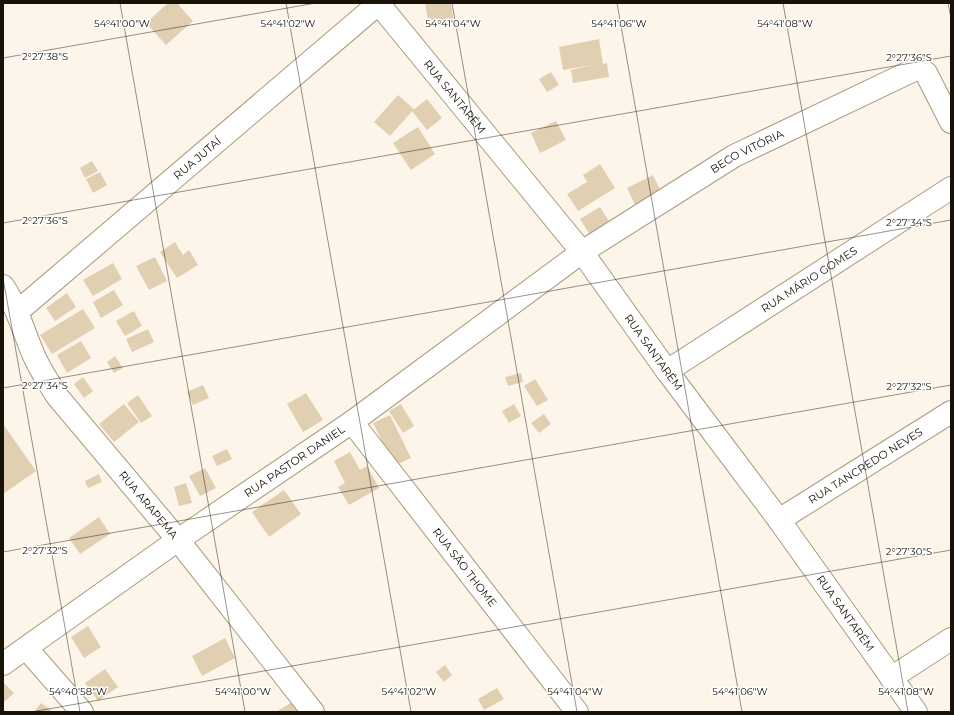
<svg xmlns="http://www.w3.org/2000/svg" width="954" height="715" font-family="Montserrat,sans-serif">
<style>
.building{fill:#e1cfb2}
.lines{fill:none;stroke-linecap:round;stroke-linejoin:round}
.minor-casing{stroke:#aa997d;stroke-width:24}
.minor{stroke:#fff;stroke-width:22}
.ticks{fill:none;stroke:#181207;stroke-width:1;stroke-opacity:0.45}
.labels{text-anchor:middle;dominant-baseline:central;stroke-width:3;stroke-linejoin:round;paint-order:stroke}
.street-label{font-size:11px;fill:#181207;stroke:#fff}
.ticks-label{font-size:10px;text-anchor:middle;fill:#181207;stroke:#fff;stroke-width:3;stroke-linejoin:round;paint-order:stroke}
</style>
<rect width="100%" height="100%" fill="#fdf5e9"/>
<path class="building" d="M 168,3 L 177,3 L 193,21 L 166,45 L 146,23 Z
M 425,3 L 451,3 L 454,23 L 429,27 Z
M 599,39 L 603,64 L 607,63 L 609,77 L 573,83 L 571,70 L 592,65 L 563,70 L 559,47 Z
M 551,72 L 559,85 L 547,92 L 539,79 Z
M 398,95 L 414,109 L 390,136 L 374,122 Z
M 427,99 L 442,118 L 427,130 L 412,111 Z
M 556,121 L 566,140 L 540,153 L 531,133 Z
M 418,127 L 435,154 L 411,170 L 393,143 Z
M 92,161 L 98,171 L 85,178 L 80,168 Z
M 600,164 L 615,188 L 578,211 L 567,194 L 587,182 L 583,175 Z
M 100,172 L 107,185 L 93,193 L 86,179 Z
M 653,175 L 661,192 L 635,205 L 627,188 Z
M 600,207 L 610,223 L 590,235 L 580,219 Z
M 175,242 L 183,255 L 189,250 L 198,265 L 177,278 L 160,252 Z
M 155,257 L 167,281 L 149,290 L 136,266 Z
M 113,263 L 122,279 L 93,296 L 83,280 Z
M 114,290 L 123,305 L 101,318 L 93,302 Z
M 67,293 L 76,307 L 55,321 L 46,308 Z
M 83,309 L 95,328 L 52,354 L 40,335 Z
M 134,311 L 142,326 L 125,336 L 116,321 Z
M 148,329 L 154,342 L 132,352 L 126,339 Z
M 81,341 L 91,358 L 67,373 L 57,355 Z
M 115,356 L 123,368 L 114,373 L 107,362 Z
M 521,373 L 523,382 L 508,386 L 505,377 Z
M 83,377 L 93,391 L 84,398 L 74,384 Z
M 535,379 L 548,400 L 537,406 L 524,386 Z
M 203,385 L 209,398 L 193,405 L 187,392 Z
M 306,393 L 323,420 L 303,432 L 287,404 Z
M 138,395 L 152,416 L 141,423 L 127,403 Z
M 124,404 L 139,422 L 114,442 L 99,424 Z
M 401,404 L 414,426 L 403,433 L 389,411 Z
M 514,404 L 521,416 L 509,423 L 502,411 Z
M 544,414 L 551,424 L 539,433 L 531,423 Z
M 390,415 L 411,458 L 394,466 L 373,423 Z
M 3,424 L 36,471 L 3,494 Z
M 227,449 L 232,459 L 217,466 L 212,456 Z
M 350,452 L 360,470 L 367,466 L 379,488 L 349,505 L 338,487 L 345,483 L 334,461 Z
M 205,468 L 216,488 L 200,496 L 189,476 Z
M 99,474 L 102,482 L 88,488 L 85,481 Z
M 186,483 L 192,503 L 179,506 L 174,487 Z
M 284,490 L 301,514 L 269,537 L 252,512 Z
M 99,517 L 110,534 L 80,554 L 69,538 Z
M 88,626 L 101,647 L 84,658 L 71,637 Z
M 225,638 L 235,658 L 202,676 L 192,656 Z
M 445,665 L 452,675 L 444,682 L 436,672 Z
M 105,669 L 118,687 L 98,701 L 85,683 Z
M 3,682 L 14,693 L 3,703 Z
M 497,688 L 504,699 L 484,710 L 478,699 Z
M 292,702 L 298,712 L 276,712 Z
M 41,703 L 51,710 L 49,712 L 34,712 Z"/>
<g class="lines">
<defs>
<g id="minor">
<path id="s1" d="M 378,3 L 582,252 L 667,371 L 779,520 L 916,712"/>
<path id="s2" d="M 3,286 C 18,308 24,334 35,358 C 41,371 49,383 57,396 L 178,540 L 313,712"/>
<path id="s3" d="M 17,312 L 378,4 L 382,3"/>
<path id="s4" d="M 667,371 L 951,188"/>
<path id="s5" d="M 352,422 L 577,712"/>
<path id="s6" d="M 779,520 L 951,412"/>
<path d="M 26,648 L 82,712"/>
<path id="s7" d="M 3,664 L 178,540 L 352,422 L 582,252 L 734,156 L 916,69 L 920,69 L 926,73 L 951,122"/>
<path d="M 891,678 L 951,639"/>
</g>
</defs>
<use href="#minor" class="minor-casing"/>
<use href="#minor" class="minor"/>
</g>
<path class="ticks" d="M 120,3 L 245,712M 286,3 L 411,712M 452,3 L 577,712M 617,3 L 742,712M 783,3 L 908,712M 948,3 L 951,18M 3,58 L 316,3M 3,223 L 951,56M 3,278 L 80,712M 3,388 L 951,220M 3,552 L 951,385M 31,712 L 951,550"/>
<g class="labels">
<g class="street-label">
<text stroke="none"><textPath href="#s1" startOffset="121">RUA SANTARÉM</textPath></text>
<text stroke="none"><textPath href="#s7" startOffset="904">BECO VITÓRIA</textPath></text>
<text stroke="none"><textPath href="#s3" startOffset="237">RUA JUTAÍ</textPath></text>
<text stroke="none"><textPath href="#s4" startOffset="169">RUA MÁRIO GOMES</textPath></text>
<text stroke="none"><textPath href="#s1" startOffset="445">RUA SANTARÉM</textPath></text>
<text stroke="none"><textPath href="#s7" startOffset="355">RUA PASTOR DANIEL</textPath></text>
<text stroke="none"><textPath href="#s6" startOffset="102">RUA TANCREDO NEVES</textPath></text>
<text stroke="none"><textPath href="#s2" startOffset="265">RUA ARAPEMA</textPath></text>
<text stroke="none"><textPath href="#s5" startOffset="184">RUA SÃO THOME</textPath></text>
<text stroke="none"><textPath href="#s1" startOffset="769">RUA SANTARÉM</textPath></text>
</g>
</g>
<g class="ticks-label">
<text x="122" y="27">54°41'00"W</text>
<text x="288" y="27">54°41'02"W</text>
<text x="453" y="27">54°41'04"W</text>
<text x="619" y="27">54°41'06"W</text>
<text x="785" y="27">54°41'08"W</text>
<text x="45" y="60">2°27'38"S</text>
<text x="909" y="61">2°27'36"S</text>
<text x="45" y="224">2°27'36"S</text>
<text x="909" y="226">2°27'34"S</text>
<text x="45" y="389">2°27'34"S</text>
<text x="909" y="390">2°27'32"S</text>
<text x="45" y="554">2°27'32"S</text>
<text x="909" y="555">2°27'30"S</text>
<text x="78" y="695">54°40'58"W</text>
<text x="243" y="695">54°41'00"W</text>
<text x="409" y="695">54°41'02"W</text>
<text x="575" y="695">54°41'04"W</text>
<text x="740" y="695">54°41'06"W</text>
<text x="906" y="695">54°41'08"W</text>
</g>
<rect width="954" height="715" fill="none" stroke="#181207" stroke-width="8"/>
</svg>
